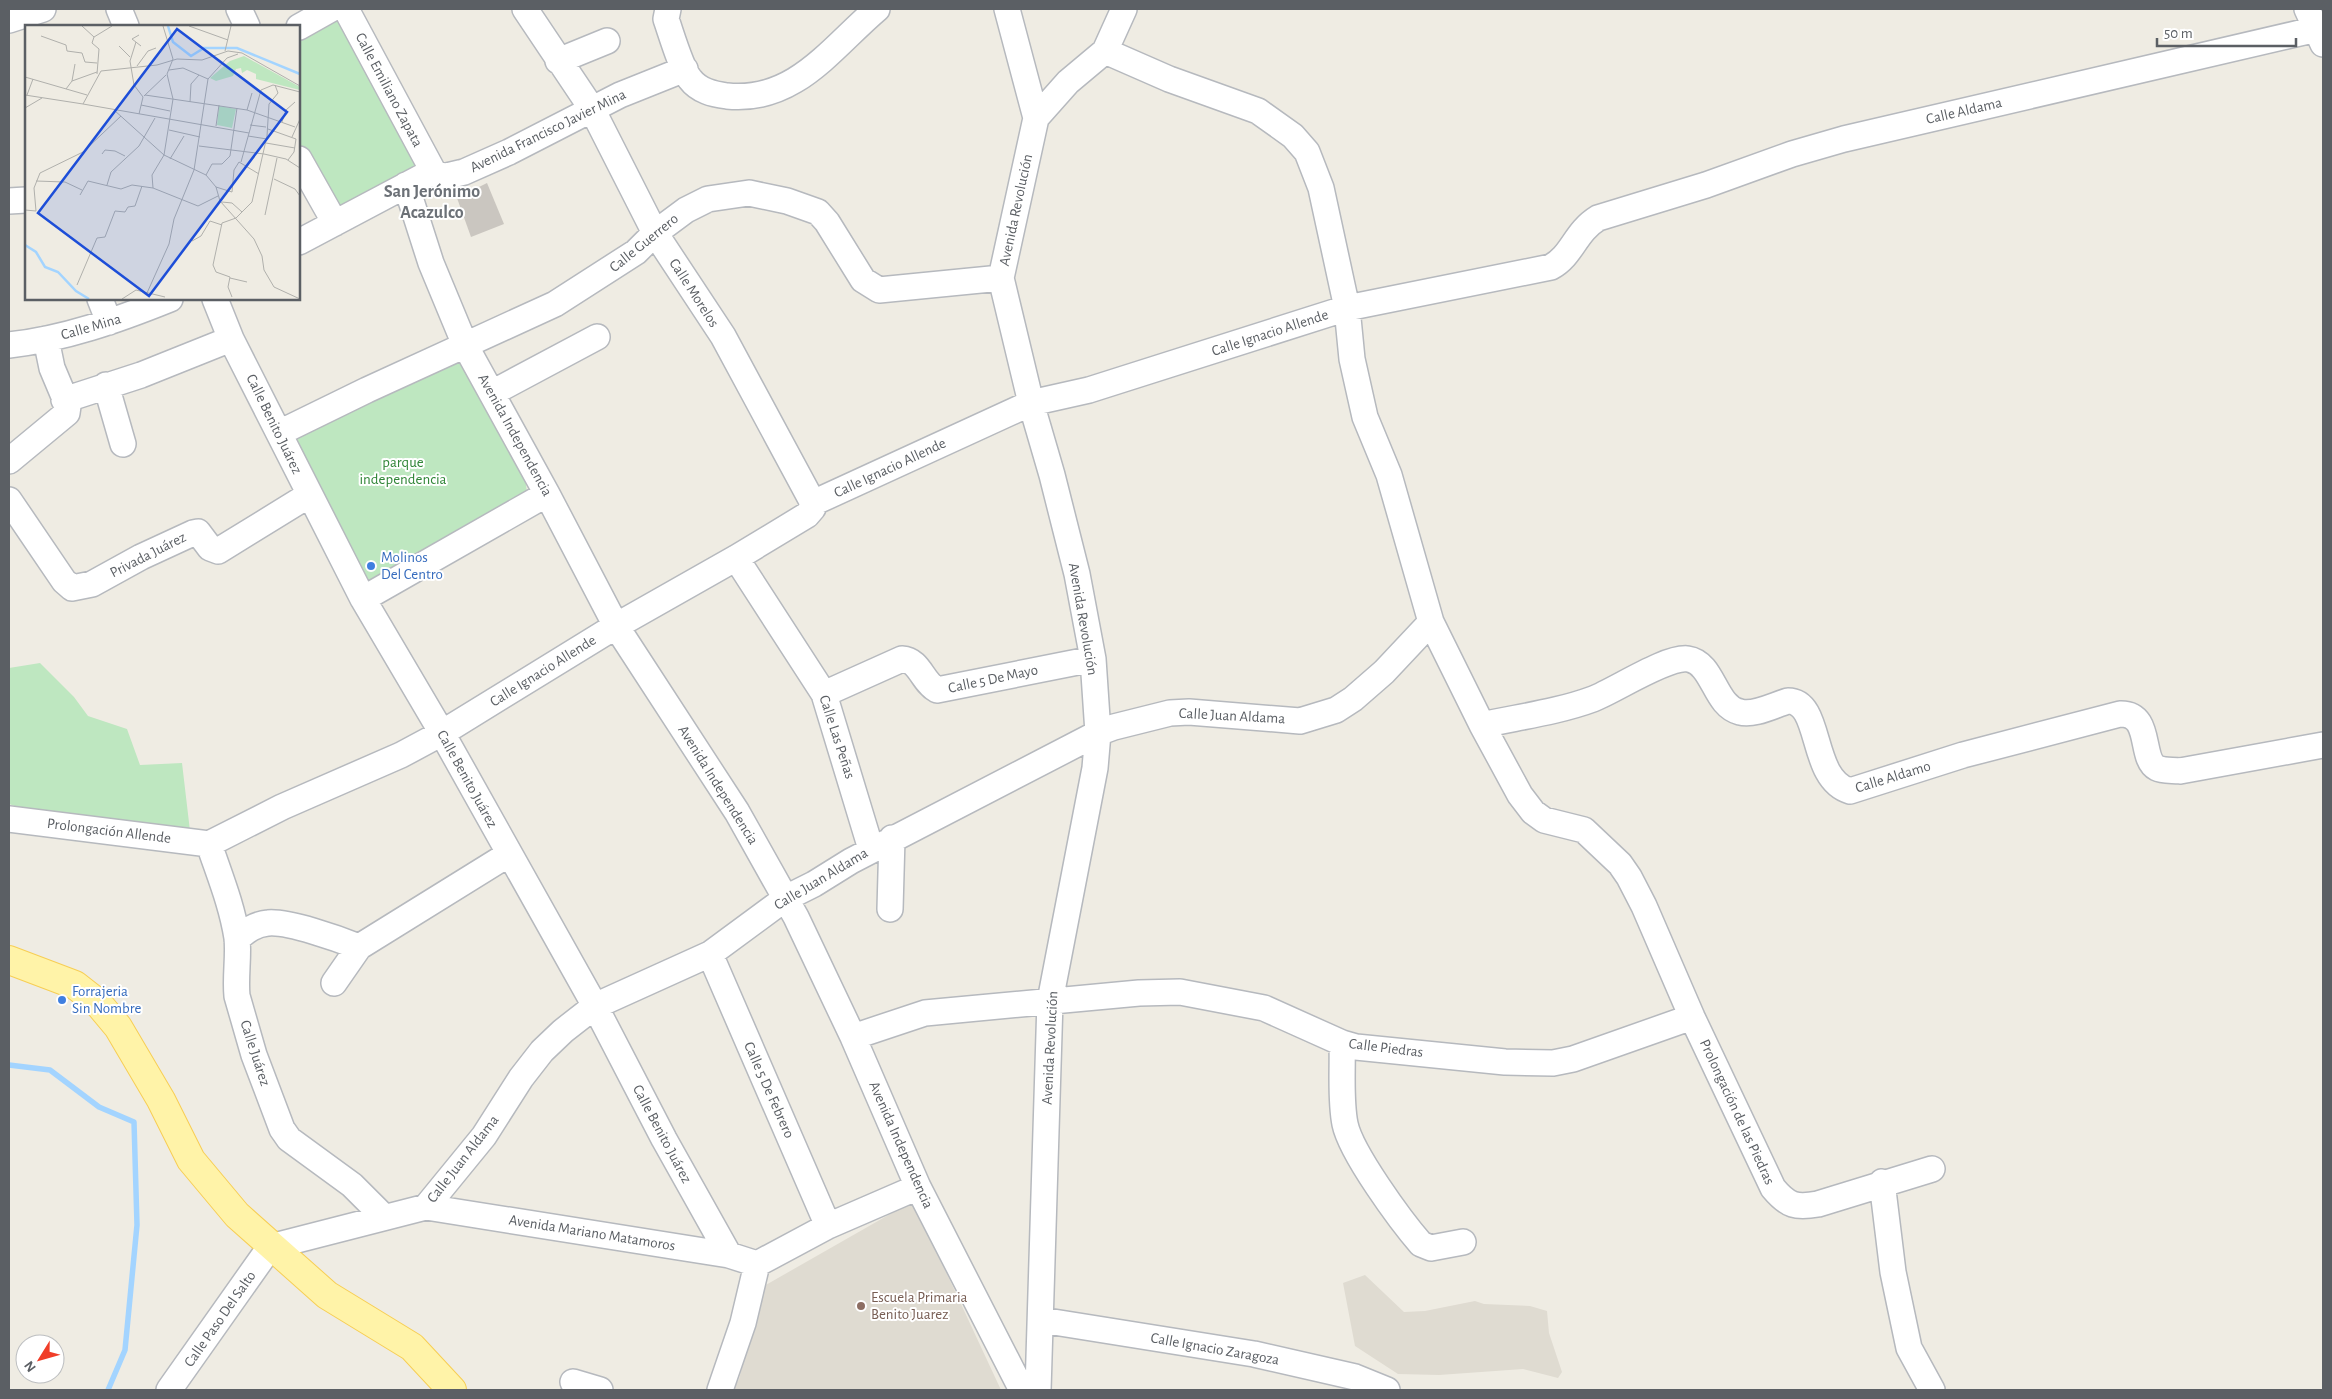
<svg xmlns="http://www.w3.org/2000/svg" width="2332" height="1399" font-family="'Alegreya Sans',sans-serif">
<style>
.education{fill:#dfdbd1}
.green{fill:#bee7c0}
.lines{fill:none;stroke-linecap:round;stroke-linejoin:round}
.stream{stroke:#a3d4ff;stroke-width:5.5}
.building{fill:#cac6c0}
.minor-casing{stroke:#b6b9be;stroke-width:28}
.major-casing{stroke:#f7ce54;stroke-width:30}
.minor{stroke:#fff;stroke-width:25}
.major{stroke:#fff3a8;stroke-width:28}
.shop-dot{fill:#3f7fe0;stroke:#fff;stroke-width:2}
.education-dot{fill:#8d6e63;stroke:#fff;stroke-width:2}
.labels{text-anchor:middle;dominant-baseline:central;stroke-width:4;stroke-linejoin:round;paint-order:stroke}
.street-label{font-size:15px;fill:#5b5f64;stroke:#fff}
.park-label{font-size:15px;fill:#318638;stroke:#fff}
.shop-label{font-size:15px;fill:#366cbe;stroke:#fff;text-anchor:start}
.education-label{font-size:15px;fill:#785e54;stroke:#fff;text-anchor:start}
.quarter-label{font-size:18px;font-weight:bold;fill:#6c7177;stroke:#fff}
.inset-river{fill:none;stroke:#a3d4ff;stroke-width:2.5}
.inset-road{fill:none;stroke:#b0b0ac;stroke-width:1}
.view{fill:#1d4ed8;fill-opacity:0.15;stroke:#1d4ed8;stroke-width:2.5}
.inset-edge{fill:none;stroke:#5b5f64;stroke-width:2.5}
</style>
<rect width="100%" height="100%" fill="#efece3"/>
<path class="education" d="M 913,1201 L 1001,1390 L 733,1390 L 739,1379 L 764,1286 Z
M 1365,1275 L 1404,1312 L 1425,1311 L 1475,1301 L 1484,1304 L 1530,1306 L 1547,1311 L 1549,1333 L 1562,1372 L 1558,1378 L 1523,1369 L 1439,1375 L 1398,1374 L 1355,1346 L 1343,1283 Z"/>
<path class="green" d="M 335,9 L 426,167 L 338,220 L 299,152 L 299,33 Z
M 461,349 L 522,457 L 527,492 L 368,587 L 291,436 Z
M 40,663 L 74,697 L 88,716 L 127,729 L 140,765 L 182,763 L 190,831 L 38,814 L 9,804 L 9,668 Z"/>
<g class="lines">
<path class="stream" d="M 9,1065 L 50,1070 L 99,1107 L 134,1122 L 137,1225 L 125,1350 L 108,1390"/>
</g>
<path class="building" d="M 487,183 L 504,224 L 471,237 L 457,198 Z"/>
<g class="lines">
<defs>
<path id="minor" d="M 119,9 L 126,26
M 239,9 L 247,26
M 346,9 L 433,171
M 525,9 L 592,109 L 655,233 L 723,336 L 813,503
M 668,9 L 666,19 C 671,33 681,68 690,79 C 699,91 713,94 727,96 C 795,103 831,48 877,9
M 1007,9 L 1036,118 L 1001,278 L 1031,403 L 1052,475 L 1077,574 L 1093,659 L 1098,733 L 1095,768 L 1050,1001 L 1038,1390
M 2307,9 L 2323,44
M 9,20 L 43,9
M 299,27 L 331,9
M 1105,51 L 1169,79 L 1258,111 L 1293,136 L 1307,152 L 1321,188 L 1347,308 L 1352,359 L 1365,417 L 1389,475 L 1431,622 L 1482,725 L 1520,795 L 1533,812 L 1544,820 L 1584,830 L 1620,864 L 1629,877 L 1644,906 L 1692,1017 L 1773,1188 C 1788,1206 1796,1208 1818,1204 L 1932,1169
M 558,61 L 607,41
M 1036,118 L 1068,82 L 1105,51 L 1124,9
M 299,159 L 335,223
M 406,185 L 431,263 L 465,345 L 547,494 L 616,626 L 737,812 L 796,917 L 853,1037 L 918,1187 L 1022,1390
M 9,201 L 26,200
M 299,242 L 433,171 L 437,175 L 447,176 L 464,172 L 509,152 L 620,95 L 685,69
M 100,299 L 109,322
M 215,299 L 231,339 L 363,599 L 442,733 L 595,1006 L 664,1139 L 729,1255
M 9,345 C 64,339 118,320 170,299
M 106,385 L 123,444
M 492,393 L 597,337
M 64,400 L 141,375 L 231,339
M 279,433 L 367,390 L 555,304 L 636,252 L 655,233 L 686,210 L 708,199 L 749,193 L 787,201 L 818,212 L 827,222 L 863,280 L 879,290 L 1001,278
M 9,461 L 67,413 L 68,406 L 52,368 L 46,339
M 9,500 L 64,581 L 72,588 L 92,584 L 141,557 L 193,533 L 198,532 L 210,548 L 218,551 L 309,495
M 813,503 L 1031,403 L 1089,390 L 1347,308 L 1551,267 C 1572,256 1575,232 1598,218 L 1706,185 L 1792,154 L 1844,139 L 2317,29
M 736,558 L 824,694 L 871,849
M 363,599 L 547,494
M 824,694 L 902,659 C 920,660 922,682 937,690 L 1093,659
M 1482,725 C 1518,717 1558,712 1593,699 C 1616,690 1667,656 1688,659 C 1714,663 1714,706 1740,712 C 1754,716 1774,705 1788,701 C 1823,701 1809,779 1850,791 L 1963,755 L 2120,714 C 2153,713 2139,759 2157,768 C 2163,771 2173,770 2180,771 L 2323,745
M 9,819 L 209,844
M 209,844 L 282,807 L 401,755 L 442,733 L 616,626 L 736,558 L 807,515 L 813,508 L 813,503
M 209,844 C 219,874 232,905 237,938 C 239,956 235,977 237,996 L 254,1055 L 282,1129 L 289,1139 L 352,1185 L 384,1217
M 890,909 L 892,838
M 237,939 C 246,931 255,924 268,923 C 288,921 339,939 359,947 L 509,854
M 710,954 L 828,1226
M 334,983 L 359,947
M 853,1037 L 925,1013 L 1139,993 L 1180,992 L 1264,1008 L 1342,1043 L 1356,1047 L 1505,1062 L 1553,1063 L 1573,1059 L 1692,1017
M 1342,1043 C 1343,1069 1340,1099 1345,1124 C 1351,1153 1401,1221 1421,1244 L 1431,1248 L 1463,1242
M 1882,1182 L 1893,1272 L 1909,1348 L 1932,1390
M 426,1207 L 729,1255 L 757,1264
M 757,1264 L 828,1226 L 918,1187
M 1041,1320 L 1254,1354 L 1355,1377 L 1387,1390
M 573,1382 L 600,1390
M 169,1390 L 270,1247 L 426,1207 L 484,1136 L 521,1078 L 542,1051 L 563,1031 L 595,1006 L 710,954 L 786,898 L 814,884 L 851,861 L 1098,733 L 1114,727 L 1170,713 L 1189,712 L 1300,721 L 1336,710 L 1353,699 L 1384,672 L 1431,622
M 720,1390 L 743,1323 L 757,1264"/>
<path id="major" d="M 9,960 L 75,985 L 98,1003 L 118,1027 L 161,1100 L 191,1160 L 237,1215 L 327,1295 L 412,1347 L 452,1390"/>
</defs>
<use href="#minor" class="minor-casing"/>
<use href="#major" class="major-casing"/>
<use href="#minor" class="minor"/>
<use href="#major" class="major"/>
</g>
<g class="shop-dot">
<circle cx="371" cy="566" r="5"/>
<circle cx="62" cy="1000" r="5"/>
</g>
<circle class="education-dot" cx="861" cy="1306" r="5"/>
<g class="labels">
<g class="street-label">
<text transform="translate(389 90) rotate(62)">Calle Emiliano Zapata</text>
<text transform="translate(1964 111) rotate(-13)">Calle Aldama</text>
<text transform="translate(548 131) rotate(-26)">Avenida Francisco Javier Mina</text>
<text transform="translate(1016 210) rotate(-78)">Avenida Revolución</text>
<text transform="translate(644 243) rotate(-39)">Calle Guerrero</text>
<text transform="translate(694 293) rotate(57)">Calle Morelos</text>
<text transform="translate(91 327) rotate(-16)">Calle Mina</text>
<text transform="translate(1270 333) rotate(-18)">Calle Ignacio Allende</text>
<text transform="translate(274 424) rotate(64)">Calle Benito Juárez</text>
<text transform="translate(515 435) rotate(61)">Avenida Independencia</text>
<text transform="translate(890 468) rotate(-25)">Calle Ignacio Allende</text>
<text transform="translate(148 555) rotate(-27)">Privada Juárez</text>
<text transform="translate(1083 619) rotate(80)">Avenida Revolución</text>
<text transform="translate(543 671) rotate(-32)">Calle Ignacio Allende</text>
<text transform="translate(993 679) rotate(-12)">Calle 5 De Mayo</text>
<text transform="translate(1232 716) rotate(3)">Calle Juan Aldama</text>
<text transform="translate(837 737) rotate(72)">Calle Las Peñas</text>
<text transform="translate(1893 777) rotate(-17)">Calle Aldamo</text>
<text transform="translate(467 779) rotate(61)">Calle Benito Juárez</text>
<text transform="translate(718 785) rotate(58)">Avenida Independencia</text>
<text transform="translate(109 831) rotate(7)">Prolongación Allende</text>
<text transform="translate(821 879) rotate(-31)">Calle Juan Aldama</text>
<text transform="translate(1050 1048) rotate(-87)">Avenida Revolución</text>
<text transform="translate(1386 1048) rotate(7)">Calle Piedras</text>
<text transform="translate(255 1053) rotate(72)">Calle Juárez</text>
<text transform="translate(769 1090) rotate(66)">Calle 5 De Febrero</text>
<text transform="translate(1737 1112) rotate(65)">Prolongación de las Piedras</text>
<text transform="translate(662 1134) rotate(62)">Calle Benito Juárez</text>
<text transform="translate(901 1145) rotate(66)">Avenida Independencia</text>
<text transform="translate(463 1159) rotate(-52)">Calle Juan Aldama</text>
<text transform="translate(592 1233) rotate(9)">Avenida Mariano Matamoros</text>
<text transform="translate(220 1319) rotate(-55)">Calle Paso Del Salto</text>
<text transform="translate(1215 1349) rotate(10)">Calle Ignacio Zaragoza</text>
</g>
<g class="park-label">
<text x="403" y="462">parque<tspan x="403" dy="17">independencia</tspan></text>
</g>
<g class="shop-label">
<text x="381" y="557">Molinos<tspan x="381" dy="17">Del Centro</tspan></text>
<text x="72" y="991">Forrajeria<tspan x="72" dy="17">Sin Nombre</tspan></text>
</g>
<g class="education-label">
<text x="871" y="1297">Escuela Primaria<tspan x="871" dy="17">Benito Juarez</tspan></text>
</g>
<g class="quarter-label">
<text x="432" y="192">San Jerónimo<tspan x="432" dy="21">Acazulco</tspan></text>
</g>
</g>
<g transform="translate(25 25)">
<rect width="275" height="275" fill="#efece3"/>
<path d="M 219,31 L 275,62 L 275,65 L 231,54 L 231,49 L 222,45 L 217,48 L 216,43 L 211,44 L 208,51 L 191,56 L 185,53 L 205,36 ZM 194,81 L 211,84 L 207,103 L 192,100 Z" fill="#bee7c0"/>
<path class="inset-river" d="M 143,1 L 148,17 L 166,31 L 179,23 L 212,23 L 275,49M 0,220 L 11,227 L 20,242 L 33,247 L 51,266 L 64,274"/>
<path class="inset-road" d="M 57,1 L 69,12M 164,1 L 203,15M 114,10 L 107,14 L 116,21M 16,11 L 41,20 L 42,26 L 57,28 L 60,37 L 72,38M 111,17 L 105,36 L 109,60 L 118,72M 94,21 L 105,32M 200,26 L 206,1M 112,41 L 123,26 L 131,23M 144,45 L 158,43 L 183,54M 72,49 L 74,24 L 67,18 L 69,12 L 87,1M 0,52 L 62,70M 183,54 L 202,33 L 213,29M 47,56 L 50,39M 41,64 L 47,56 L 72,47M 0,70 L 58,79 L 76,46 L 132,40 L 152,34 L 177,35 L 203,26 L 217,28 L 275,61M 2,70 L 8,54M 120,70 L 222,85 L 270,102M 119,71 L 141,50M 165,77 L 166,59 L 174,50M 58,79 L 224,108M 116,80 L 145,86M 0,83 L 17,73M 89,85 L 139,130 L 181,150 L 191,162 L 207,167 L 209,145 L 214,137 L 234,149M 222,85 L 227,68M 114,89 L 118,72M 257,97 L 261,85 L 270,77M 225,100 L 241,102M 191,101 L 194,80M 243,104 L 271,114 L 269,127 L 263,135M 144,105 L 175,112M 223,111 L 242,114M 267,112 L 275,94M 241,118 L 270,123M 174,121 L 239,129 L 261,134 L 275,143M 77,129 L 80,125 L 90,126 L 100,131M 145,134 L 159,111M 216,137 L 236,65 L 248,60 L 275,67M 181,150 L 187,139 L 197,139 L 205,131 L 212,83M 249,154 L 270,164 L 275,171M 11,156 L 40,157 L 57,165M 82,160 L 86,147 L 114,121 L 130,93M 191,162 L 195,176 L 229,214 L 237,231 L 239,245 L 249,262 L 275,274M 128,163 L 127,150 L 139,130 L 148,74 L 142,49 L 148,34 L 138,1M 55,170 L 63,156 L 96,164 L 107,160 L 128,163 L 173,181 L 193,171M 197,177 L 207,178 L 217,187M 0,185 L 11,186 L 9,163 L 15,148 L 58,127 L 96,91M 240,190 L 252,133M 211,193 L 227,177 L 242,111 L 244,79 L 253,68 L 250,60M 167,216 L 176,211 L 185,196 L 197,200M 205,253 L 222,257M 52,260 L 72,213 L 80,212 L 90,186 L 100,187 L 103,182 L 110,181 L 117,161M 122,268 L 144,219 L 149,194 L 169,145 L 183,54M 207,272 L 203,262 L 205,252 L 191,247 L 188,240 L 197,198 L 211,193M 97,274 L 111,265 L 140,272"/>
<path class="view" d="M 152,4 L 262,87 L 124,271 L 13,188 Z"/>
<rect width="275" height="275" class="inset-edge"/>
</g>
<rect width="2332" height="1399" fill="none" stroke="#5b5f64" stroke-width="20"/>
<g transform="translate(40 1359) rotate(233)"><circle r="24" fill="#ffffff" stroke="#bdbfc1"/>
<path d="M0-4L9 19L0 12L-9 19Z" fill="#f03d28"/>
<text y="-8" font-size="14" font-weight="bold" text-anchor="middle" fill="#5b5f64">N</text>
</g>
<path d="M2157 38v8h139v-8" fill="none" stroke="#5b5f64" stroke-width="2.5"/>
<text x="2164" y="38" font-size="15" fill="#5b5f64" stroke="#ffffff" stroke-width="4" paint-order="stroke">50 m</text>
</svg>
